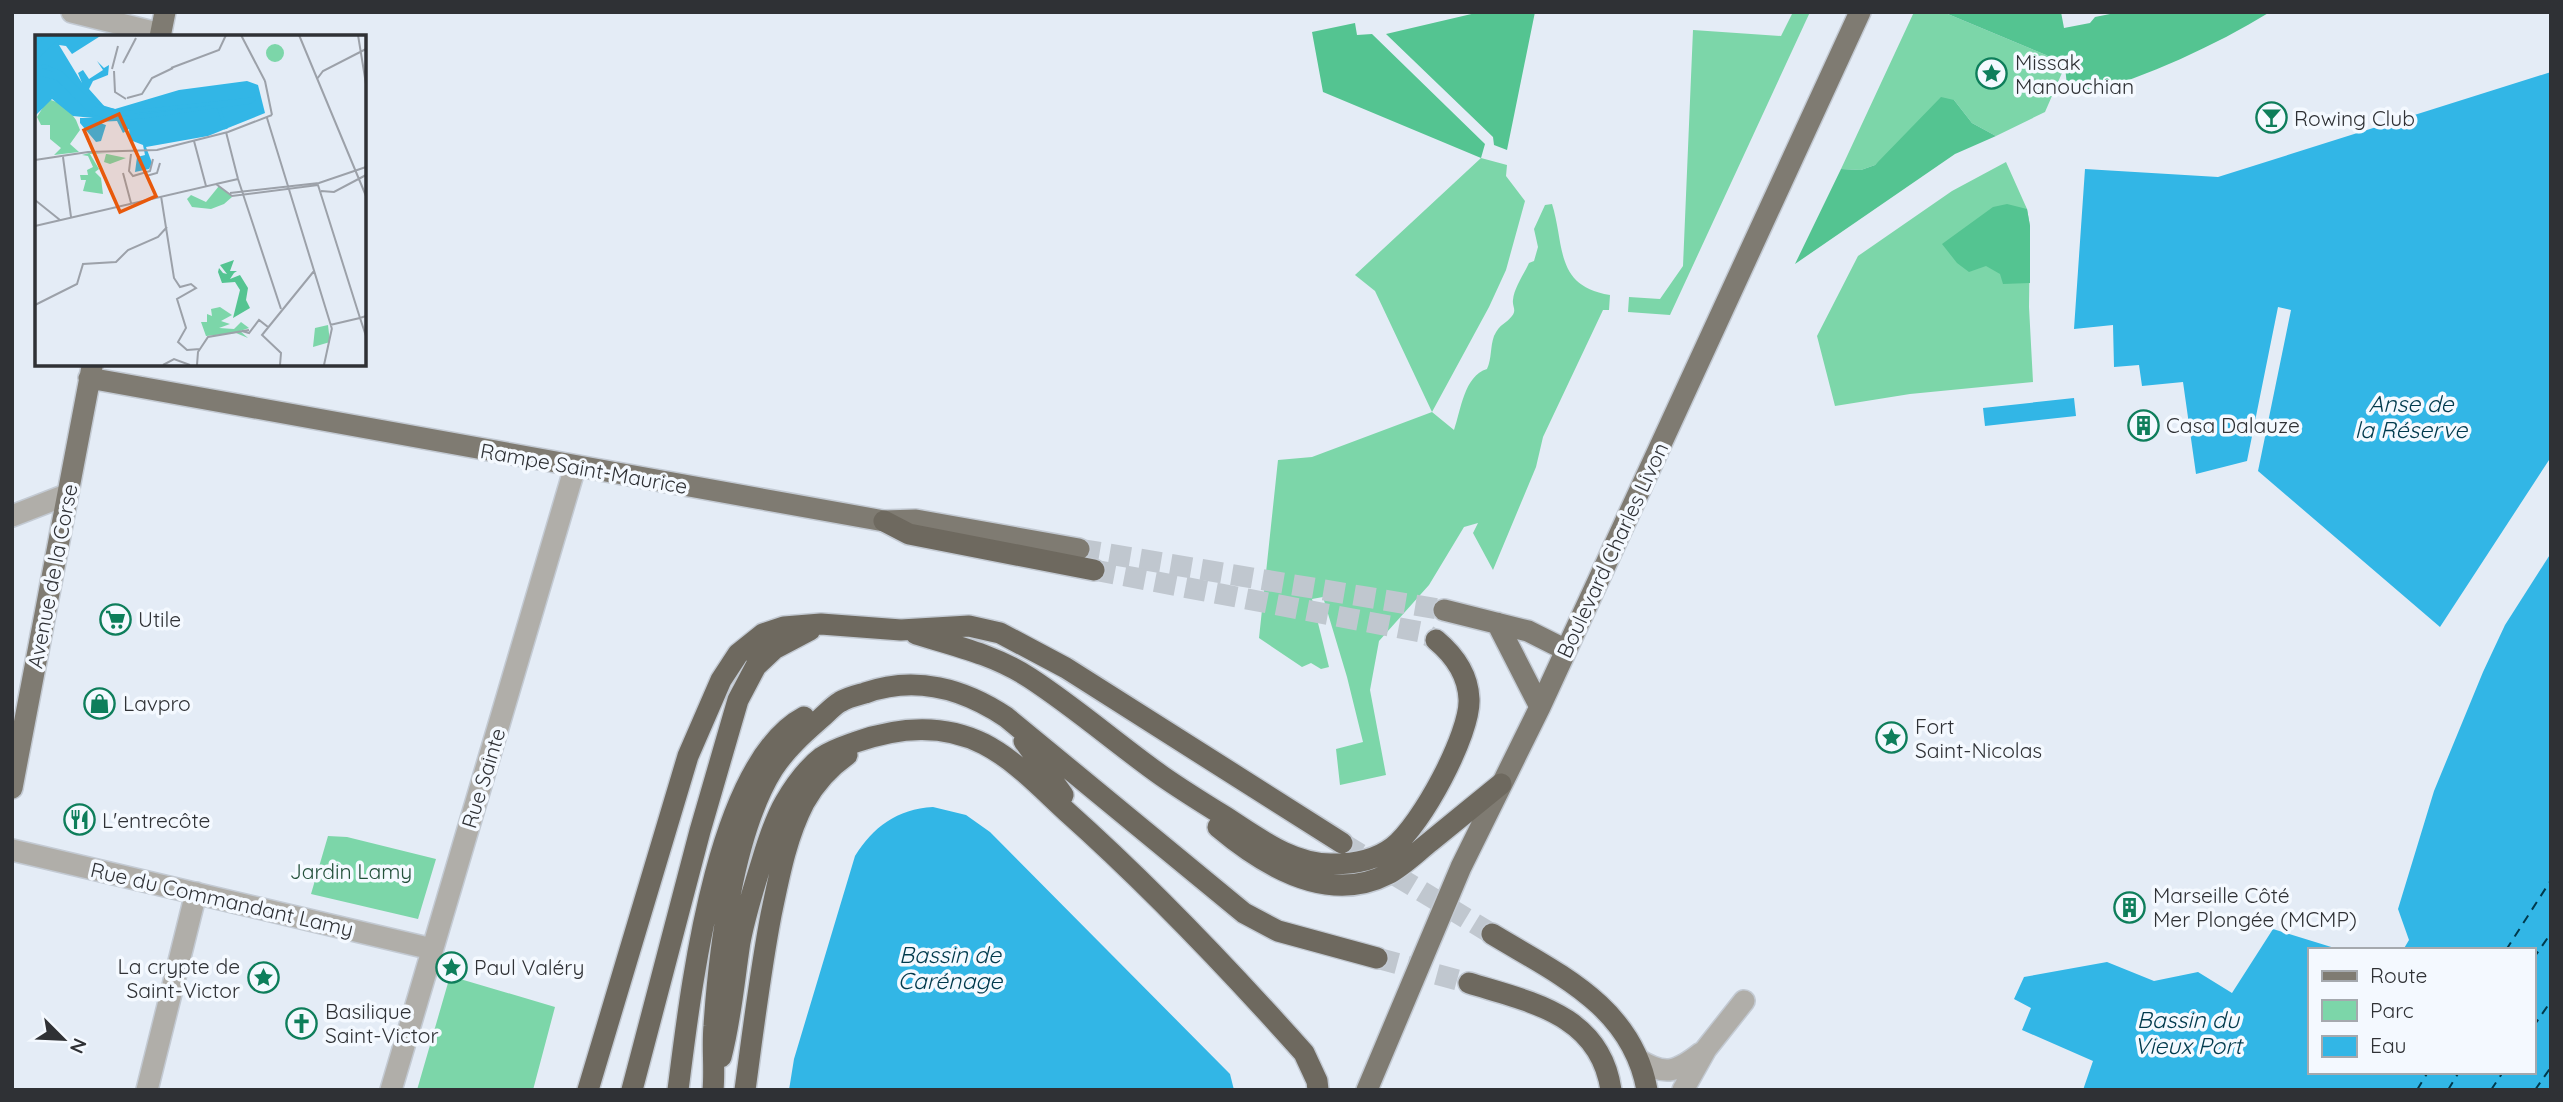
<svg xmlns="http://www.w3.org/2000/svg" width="2563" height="1102" font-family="Quicksand,sans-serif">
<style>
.green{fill:#7cd6a9}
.forest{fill:#54c491}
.water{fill:#32b6e6}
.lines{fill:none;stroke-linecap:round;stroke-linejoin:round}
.ferry{stroke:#003a4d;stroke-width:2;stroke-dasharray:9 7;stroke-linecap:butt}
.major-tunnel{stroke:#c0c7cf;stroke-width:21;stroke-dasharray:21 10;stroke-linecap:butt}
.highway-tunnel{stroke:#c0c7cf;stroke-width:21;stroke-dasharray:21 10;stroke-linecap:butt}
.minor-casing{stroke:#c3cad3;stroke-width:24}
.major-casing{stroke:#c3cad3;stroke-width:24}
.highway-casing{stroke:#c3cad3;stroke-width:24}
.minor{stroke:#b0aea9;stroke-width:21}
.major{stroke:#7f7b72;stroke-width:21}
.highway{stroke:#6e695f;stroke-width:21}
.labels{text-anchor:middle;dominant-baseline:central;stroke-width:7;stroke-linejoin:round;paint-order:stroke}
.poi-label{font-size:21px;fill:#2f3135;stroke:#f4f9ff;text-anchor:start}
.street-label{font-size:21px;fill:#2f3135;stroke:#f4f9ff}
.park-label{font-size:21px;fill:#22503a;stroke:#f4f9ff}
.water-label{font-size:23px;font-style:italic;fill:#003a4d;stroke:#f4f9ff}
.inset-river{fill:none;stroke:#32b6e6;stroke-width:3.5}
.inset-road{fill:none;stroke:#9ca1a9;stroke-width:2}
.view{fill:#e8590c;fill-opacity:0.15;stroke:#e8590c;stroke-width:3.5}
.inset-edge{fill:none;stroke:#2f3135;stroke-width:3.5}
</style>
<rect width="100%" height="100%" fill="#e4ecf6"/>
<path class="green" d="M 1793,12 L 1810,12 L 1670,315 L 1628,312 L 1629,297 L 1660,299 L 1683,266 L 1693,30 L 1781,36 Z
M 1914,12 L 1943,12 L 2046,55 L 2065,66 L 2045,112 L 1996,136 L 1972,123 L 1954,100 L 1875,165 L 1861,170 L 1841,169 Z
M 1481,158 L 1507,165 L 1506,176 L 1525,201 L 1506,270 L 1489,307 L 1432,412 L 1454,430 C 1461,410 1464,376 1487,369 C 1492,358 1490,347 1494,336 C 1500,323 1506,324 1512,316 C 1517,310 1512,306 1513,300 C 1514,288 1524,274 1529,263 L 1534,261 L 1538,247 L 1534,229 L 1545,205 L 1552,204 C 1565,245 1554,286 1610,295 L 1609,310 L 1603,310 L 1543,437 L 1536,467 L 1493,570 L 1473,533 L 1478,523 L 1464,527 L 1429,585 L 1379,641 L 1370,690 L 1386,775 L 1340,785 L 1336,749 L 1363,742 L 1347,677 L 1323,597 L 1312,599 L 1329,667 L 1321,669 L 1311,663 L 1302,667 L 1259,638 L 1278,460 L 1312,457 L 1432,412 L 1375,291 L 1355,275 Z
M 2006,162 L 2027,209 L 2030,226 L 2029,307 L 2033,382 L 1910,394 L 1835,406 L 1817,336 L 1858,256 L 1952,191 Z
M 328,836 L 347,837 L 436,859 L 418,919 L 311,894 Z
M 450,976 L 555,1007 L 533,1090 L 417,1090 Z"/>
<path class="forest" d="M 1480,12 L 1535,12 L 1507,150 L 1494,145 L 1493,137 L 1386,34 Z
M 1943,12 L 2061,12 L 2064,28 L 2090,23 L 2095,17 L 2120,12 L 2270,12 C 2213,47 2149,75 2085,95 L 2075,85 L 2067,86 L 2065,66 L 2046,55 Z
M 1355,23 L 1357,35 L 1372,34 L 1485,144 L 1481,158 L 1323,92 L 1312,32 Z
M 1941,97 L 1954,100 L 1972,123 L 1996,136 L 1955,154 L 1795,264 L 1841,169 L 1861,170 L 1875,165 Z
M 2007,204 L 2027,209 L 2030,226 L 2030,283 L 2003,284 L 2000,274 L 1986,266 L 1969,272 L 1957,263 L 1942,244 L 1993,207 Z"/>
<path class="water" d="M 2551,72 L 2551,457 L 2440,627 L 2258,471 L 2291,310 L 2278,307 L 2247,461 L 2196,474 L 2183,382 L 2142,386 L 2139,365 L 2114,367 L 2113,325 L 2074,329 L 2085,169 L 2218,177 Z
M 2074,398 L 2076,416 L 1985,426 L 1983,408 Z
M 2551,553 L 2551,1090 L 2083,1090 L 2093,1061 L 2022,1030 L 2031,1008 L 2014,999 L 2024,977 L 2107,962 L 2154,981 L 2198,972 L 2232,993 L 2273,929 L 2341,950 L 2309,950 L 2309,1072 L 2533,1072 L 2533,950 L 2403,950 L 2409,940 L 2398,909 L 2434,791 L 2483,672 L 2505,625 Z
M 933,807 L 966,815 L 990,832 L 1230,1074 L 1234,1090 L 789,1090 L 794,1059 L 855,856 C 873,827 897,809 933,807 Z"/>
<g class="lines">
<path class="ferry" d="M 2506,950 L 2551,880
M 2533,959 L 2551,933
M 2533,1027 L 2551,1001
M 2417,1090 L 2428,1072
M 2448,1090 L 2459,1072
M 2491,1090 L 2503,1072
M 2535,1090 L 2551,1067"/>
<path class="major-tunnel" d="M 1079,549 L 1444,610"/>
<path class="highway-tunnel" d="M 1094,570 L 1421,632 L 1436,640
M 1342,843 L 1492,934
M 1377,958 L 1469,983"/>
<defs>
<path id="minor" d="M 72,12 L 161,34
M 12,516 L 66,495
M 12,850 L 432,949
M 1639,1060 C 1666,1077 1678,1071 1701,1053
M 147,1090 L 196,893
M 391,1090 L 575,467
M 1683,1090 L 1706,1049 L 1744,1001"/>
<path id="major" d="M 160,37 L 165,12
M 89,378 L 884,521 L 916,520 L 1079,549
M 1444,610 L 1528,631 L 1566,650
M 1497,623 L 1540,707
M 12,788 L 92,367
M 1367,1090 L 1461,867 L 1540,707 L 1860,12"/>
<path id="highway" d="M 884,521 L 909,534 L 1094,570
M 916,634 C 956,646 995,655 1030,678 C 1076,708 1117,744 1162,776 C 1182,790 1203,803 1224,816 C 1257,837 1292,865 1333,864 C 1355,864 1376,860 1393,847 C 1421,826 1471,733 1469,699 C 1468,675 1454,655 1436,640
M 1024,741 L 1063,795
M 1218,827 C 1263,865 1328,905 1388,874 C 1403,866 1417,852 1431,841 C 1454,822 1478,803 1501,784
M 1492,934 C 1558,974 1632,1006 1647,1090
M 1469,983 C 1530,1002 1600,1014 1611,1090
M 721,1057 C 731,1019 734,981 740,942 C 745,915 754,887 762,861 C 768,841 775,819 785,802 C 795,785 806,769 822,757 C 832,750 845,746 856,742 C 899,727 942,723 984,744 C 1015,760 1041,788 1066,811 C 1150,886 1229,969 1304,1053 L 1317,1081 L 1318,1090
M 588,1090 L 688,756 L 721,680 L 738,654 L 763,634 L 784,627 L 821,624 L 901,630 L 969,626 L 1000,633 L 1066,668 L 1342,843
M 632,1090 L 700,831 L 738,700 L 756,666 L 774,649 L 810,630
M 678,1090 C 690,997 715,764 804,717
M 713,1090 C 715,1069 712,1047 714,1026 C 719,951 733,833 773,769 C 786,749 803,734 820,719 C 827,713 833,706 840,702 C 848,697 858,695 865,693 C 915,675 964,689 1006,717 L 1244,913 L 1278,931 L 1377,958
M 745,1090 C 753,1031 760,973 771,915 C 779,877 786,838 804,803 C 814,785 830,767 847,755"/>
</defs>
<use href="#minor" class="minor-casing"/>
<use href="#major" class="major-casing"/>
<use href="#highway" class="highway-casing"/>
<use href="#minor" class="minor"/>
<use href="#major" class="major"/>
<use href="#highway" class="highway"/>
</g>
<defs>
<symbol id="sight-ring" viewBox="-11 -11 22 22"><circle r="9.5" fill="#f4f9ff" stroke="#0e7e5b" stroke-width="1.5"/><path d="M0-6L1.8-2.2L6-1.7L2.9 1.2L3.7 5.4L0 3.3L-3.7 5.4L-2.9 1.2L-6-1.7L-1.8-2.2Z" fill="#0e7e5b"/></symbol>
<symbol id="bar-ring" viewBox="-11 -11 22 22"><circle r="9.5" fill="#f4f9ff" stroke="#0e7e5b" stroke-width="1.5"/><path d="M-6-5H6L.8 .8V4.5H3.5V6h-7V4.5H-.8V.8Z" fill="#0e7e5b"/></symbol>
<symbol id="building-ring" viewBox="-11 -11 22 22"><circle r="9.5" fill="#f4f9ff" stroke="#0e7e5b" stroke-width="1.5"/><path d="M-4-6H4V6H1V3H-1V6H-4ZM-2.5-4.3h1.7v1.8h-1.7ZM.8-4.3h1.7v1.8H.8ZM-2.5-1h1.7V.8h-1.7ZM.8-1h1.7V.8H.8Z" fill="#0e7e5b"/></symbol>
<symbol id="supermarket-ring" viewBox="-11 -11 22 22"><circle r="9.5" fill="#f4f9ff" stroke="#0e7e5b" stroke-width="1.5"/><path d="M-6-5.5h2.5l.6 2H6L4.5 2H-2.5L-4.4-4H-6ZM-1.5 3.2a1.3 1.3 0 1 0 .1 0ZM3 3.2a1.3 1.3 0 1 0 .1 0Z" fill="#0e7e5b"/></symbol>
<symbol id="shop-ring" viewBox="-11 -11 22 22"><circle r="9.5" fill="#f4f9ff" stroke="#0e7e5b" stroke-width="1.5"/><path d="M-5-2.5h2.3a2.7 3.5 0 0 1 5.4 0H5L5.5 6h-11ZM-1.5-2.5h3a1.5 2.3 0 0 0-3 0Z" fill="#0e7e5b"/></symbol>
<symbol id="restaurant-ring" viewBox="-11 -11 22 22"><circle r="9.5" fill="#f4f9ff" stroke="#0e7e5b" stroke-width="1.5"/><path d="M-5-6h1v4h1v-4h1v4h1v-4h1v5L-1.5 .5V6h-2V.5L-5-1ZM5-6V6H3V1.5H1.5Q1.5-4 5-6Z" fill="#0e7e5b"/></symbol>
<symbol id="church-ring" viewBox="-11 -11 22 22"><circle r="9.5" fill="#f4f9ff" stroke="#0e7e5b" stroke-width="1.5"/><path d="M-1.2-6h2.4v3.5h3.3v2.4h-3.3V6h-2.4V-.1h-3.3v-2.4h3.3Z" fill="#0e7e5b"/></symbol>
</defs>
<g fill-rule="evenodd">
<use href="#sight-ring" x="1974" y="56" width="35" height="35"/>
<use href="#bar-ring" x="2254" y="100" width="35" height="35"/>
<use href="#building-ring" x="2126" y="408" width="35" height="35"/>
<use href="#supermarket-ring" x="98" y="602" width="35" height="35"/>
<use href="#shop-ring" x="82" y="686" width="35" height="35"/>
<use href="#sight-ring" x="1874" y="720" width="35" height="35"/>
<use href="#restaurant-ring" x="62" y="802" width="35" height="35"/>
<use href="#building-ring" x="2112" y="890" width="35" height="35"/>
<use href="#sight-ring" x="434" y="950" width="35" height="35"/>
<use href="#sight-ring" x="246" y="960" width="35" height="35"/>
<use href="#church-ring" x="284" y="1006" width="35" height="35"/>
</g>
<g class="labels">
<g class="poi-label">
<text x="2015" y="62">Missak<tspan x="2015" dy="24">Manouchian</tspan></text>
<text x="2294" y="118">Rowing Club</text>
<text x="2166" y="425">Casa Dalauze</text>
<text x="138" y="619">Utile</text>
<text x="123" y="703">Lavpro</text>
<text x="1915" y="726">Fort<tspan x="1915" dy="24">Saint-Nicolas</tspan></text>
<text x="102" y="820">L'entrecôte</text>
<text x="2153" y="895">Marseille Côté<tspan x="2153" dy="24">Mer Plongée (MCMP)</tspan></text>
<text x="240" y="966" text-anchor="end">La crypte de<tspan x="240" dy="24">Saint-Victor</tspan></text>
<text x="474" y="967">Paul Valéry</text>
<text x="325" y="1011">Basilique<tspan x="325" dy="24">Saint-Victor</tspan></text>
</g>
<g class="street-label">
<text transform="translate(584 468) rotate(10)">Rampe Saint-Maurice</text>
<text transform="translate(1612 550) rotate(-65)">Boulevard Charles Livon</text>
<text transform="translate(52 576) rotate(-79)">Avenue de la Corse</text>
<text transform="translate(483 778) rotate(-73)">Rue Sainte</text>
<text transform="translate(222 899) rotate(13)">Rue du Commandant Lamy</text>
</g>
<g class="park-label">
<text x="351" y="871">Jardin Lamy</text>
</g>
<g class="water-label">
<text x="2411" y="403">Anse de<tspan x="2411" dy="26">la Réserve</tspan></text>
<text x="950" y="954">Bassin de<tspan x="950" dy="26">Carénage</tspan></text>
<text x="2188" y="1019">Bassin du<tspan x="2188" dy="26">Vieux Port</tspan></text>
</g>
</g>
<g transform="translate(35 35)">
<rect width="331" height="331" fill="#e4ecf6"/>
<path d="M231 18a9 9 0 1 1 18 0a9 9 0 1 1-18 0ZM 13,64 L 30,70 L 41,85 L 45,95 L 35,109 L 44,117 L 19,120 L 26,113 L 15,104 L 15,90 L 6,90 L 2,82 ZM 54,118 L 72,119 L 91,123 L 75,129 L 69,127 L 71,119 L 55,119 L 64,134 L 60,137 L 66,143 L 68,159 L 48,156 L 51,145 L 46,145 L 45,140 L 53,140 L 52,135 L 58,132 L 53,121 L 47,120 L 50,124 L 47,120 ZM 184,151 L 197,162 L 189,169 L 176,174 L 157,172 L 152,164 L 156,160 L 171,167 ZM 185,272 L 197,280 L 186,286 L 195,289 L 184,293 L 199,294 L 206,287 L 214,293 L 205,296 L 213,303 L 201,298 L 171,301 L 166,287 L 172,287 L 172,279 L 177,281 L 176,274 ZM 293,290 L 295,307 L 278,312 L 280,293 Z" fill="#7cd6a9"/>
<path d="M 199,225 L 195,236 L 202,236 L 199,238 L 195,244 L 205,240 L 213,253 L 211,265 L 215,273 L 198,283 L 205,255 L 200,247 L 187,248 L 183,237 L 184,233 L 188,238 L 192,239 L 185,230 Z" fill="#54c491"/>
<path d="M 0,0 L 67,0 L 37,19 L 31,11 L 24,10 L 47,48 L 43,38 L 48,35 L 54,44 L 68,35 L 62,26 L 69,33 L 74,30 L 73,40 L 58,46 L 54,54 L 70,72 L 80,74 L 144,55 L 212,46 L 223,50 L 230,78 L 173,101 L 111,112 L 117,128 L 114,134 L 100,137 L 102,122 L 110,120 L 108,110 L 95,105 L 94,94 L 88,98 L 82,86 L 62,87 L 71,90 L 66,106 L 61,107 L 45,88 L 45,83 L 58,83 L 38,81 L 17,64 L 0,81 Z" fill="#32b6e6"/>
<path class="inset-river" d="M 0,13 L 17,0M 0,16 L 19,0M 0,19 L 21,0M 0,21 L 23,0M 0,24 L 25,0M 0,34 L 9,31 L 26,38 L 57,69 L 87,78 L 219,64M 1,34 L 25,40 L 60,74 L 105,81M 0,35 L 23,41 L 59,75 L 87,82M 0,38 L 22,43 L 57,78 L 86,84 L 215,67 L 222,62 L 221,52M 184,73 L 191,94M 107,82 L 212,67"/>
<path class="inset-road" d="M 206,0 L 230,46M 264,0 L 331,161M 323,0 L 331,49M 88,28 L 101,3M 136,33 L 184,15 L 191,0M 77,34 L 83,11M 79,36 L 80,57 L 91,64M 282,44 L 288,36 L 331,14M 230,46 L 237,80M 92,63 L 107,59 L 117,43 L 138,33M 232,83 L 297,294M 191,97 L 203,144M 159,106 L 171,151M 96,119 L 94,136 L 98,141 L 115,136 L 118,124M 28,122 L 36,182M 0,125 L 53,117 L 122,115 L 193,97 L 237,80M 88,138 L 96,168M 111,141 L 122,138 L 125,128M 203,144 L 246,274M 181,149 L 203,144M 286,156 L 299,157 L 331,140M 195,158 L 284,148 L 331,132M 126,161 L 139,243 L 145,252 L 156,249 L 161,253 L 142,264 L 151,293 L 143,307 L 152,315 L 165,314M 0,165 L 25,185M 0,191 L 181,149 L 197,161 L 283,150 L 325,283 L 331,281M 0,270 L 42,249 L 48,229 L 81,227 L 93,215 L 123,202 L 132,192M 295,290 L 325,283 L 331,301M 207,296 L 214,298 L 224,285 L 233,292M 128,330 L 139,324 L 155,330M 162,330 L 163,317 L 173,302 L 214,295M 245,330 L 246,318 L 227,300 L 279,236M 289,330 L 297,293"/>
<path class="view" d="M 84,79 L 121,161 L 85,177 L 49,95 Z"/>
<rect width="331" height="331" class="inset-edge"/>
</g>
<rect width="2563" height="1102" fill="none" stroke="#2f3135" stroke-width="28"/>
<rect x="2308" y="948" width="228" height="126" fill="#f4f9ff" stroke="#a5a9ae" stroke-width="2"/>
<rect x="2322" y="971" width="35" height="10" fill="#7f7b72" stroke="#a5a9ae" stroke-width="2"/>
<text x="2370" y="983" font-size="21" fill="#2f3135">Route</text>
<rect x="2322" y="1000" width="35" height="21" fill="#7cd6a9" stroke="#a5a9ae" stroke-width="2"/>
<text x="2370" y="1018" font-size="21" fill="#2f3135">Parc</text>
<rect x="2322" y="1036" width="35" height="21" fill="#32b6e6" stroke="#a5a9ae" stroke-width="2"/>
<text x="2370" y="1053" font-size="21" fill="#2f3135">Eau</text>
<g transform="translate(63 1039) rotate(114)" stroke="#f4f9ff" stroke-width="5" paint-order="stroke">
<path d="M0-5L12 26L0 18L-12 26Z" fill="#2f3135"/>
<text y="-10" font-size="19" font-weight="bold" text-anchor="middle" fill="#2f3135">N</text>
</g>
</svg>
